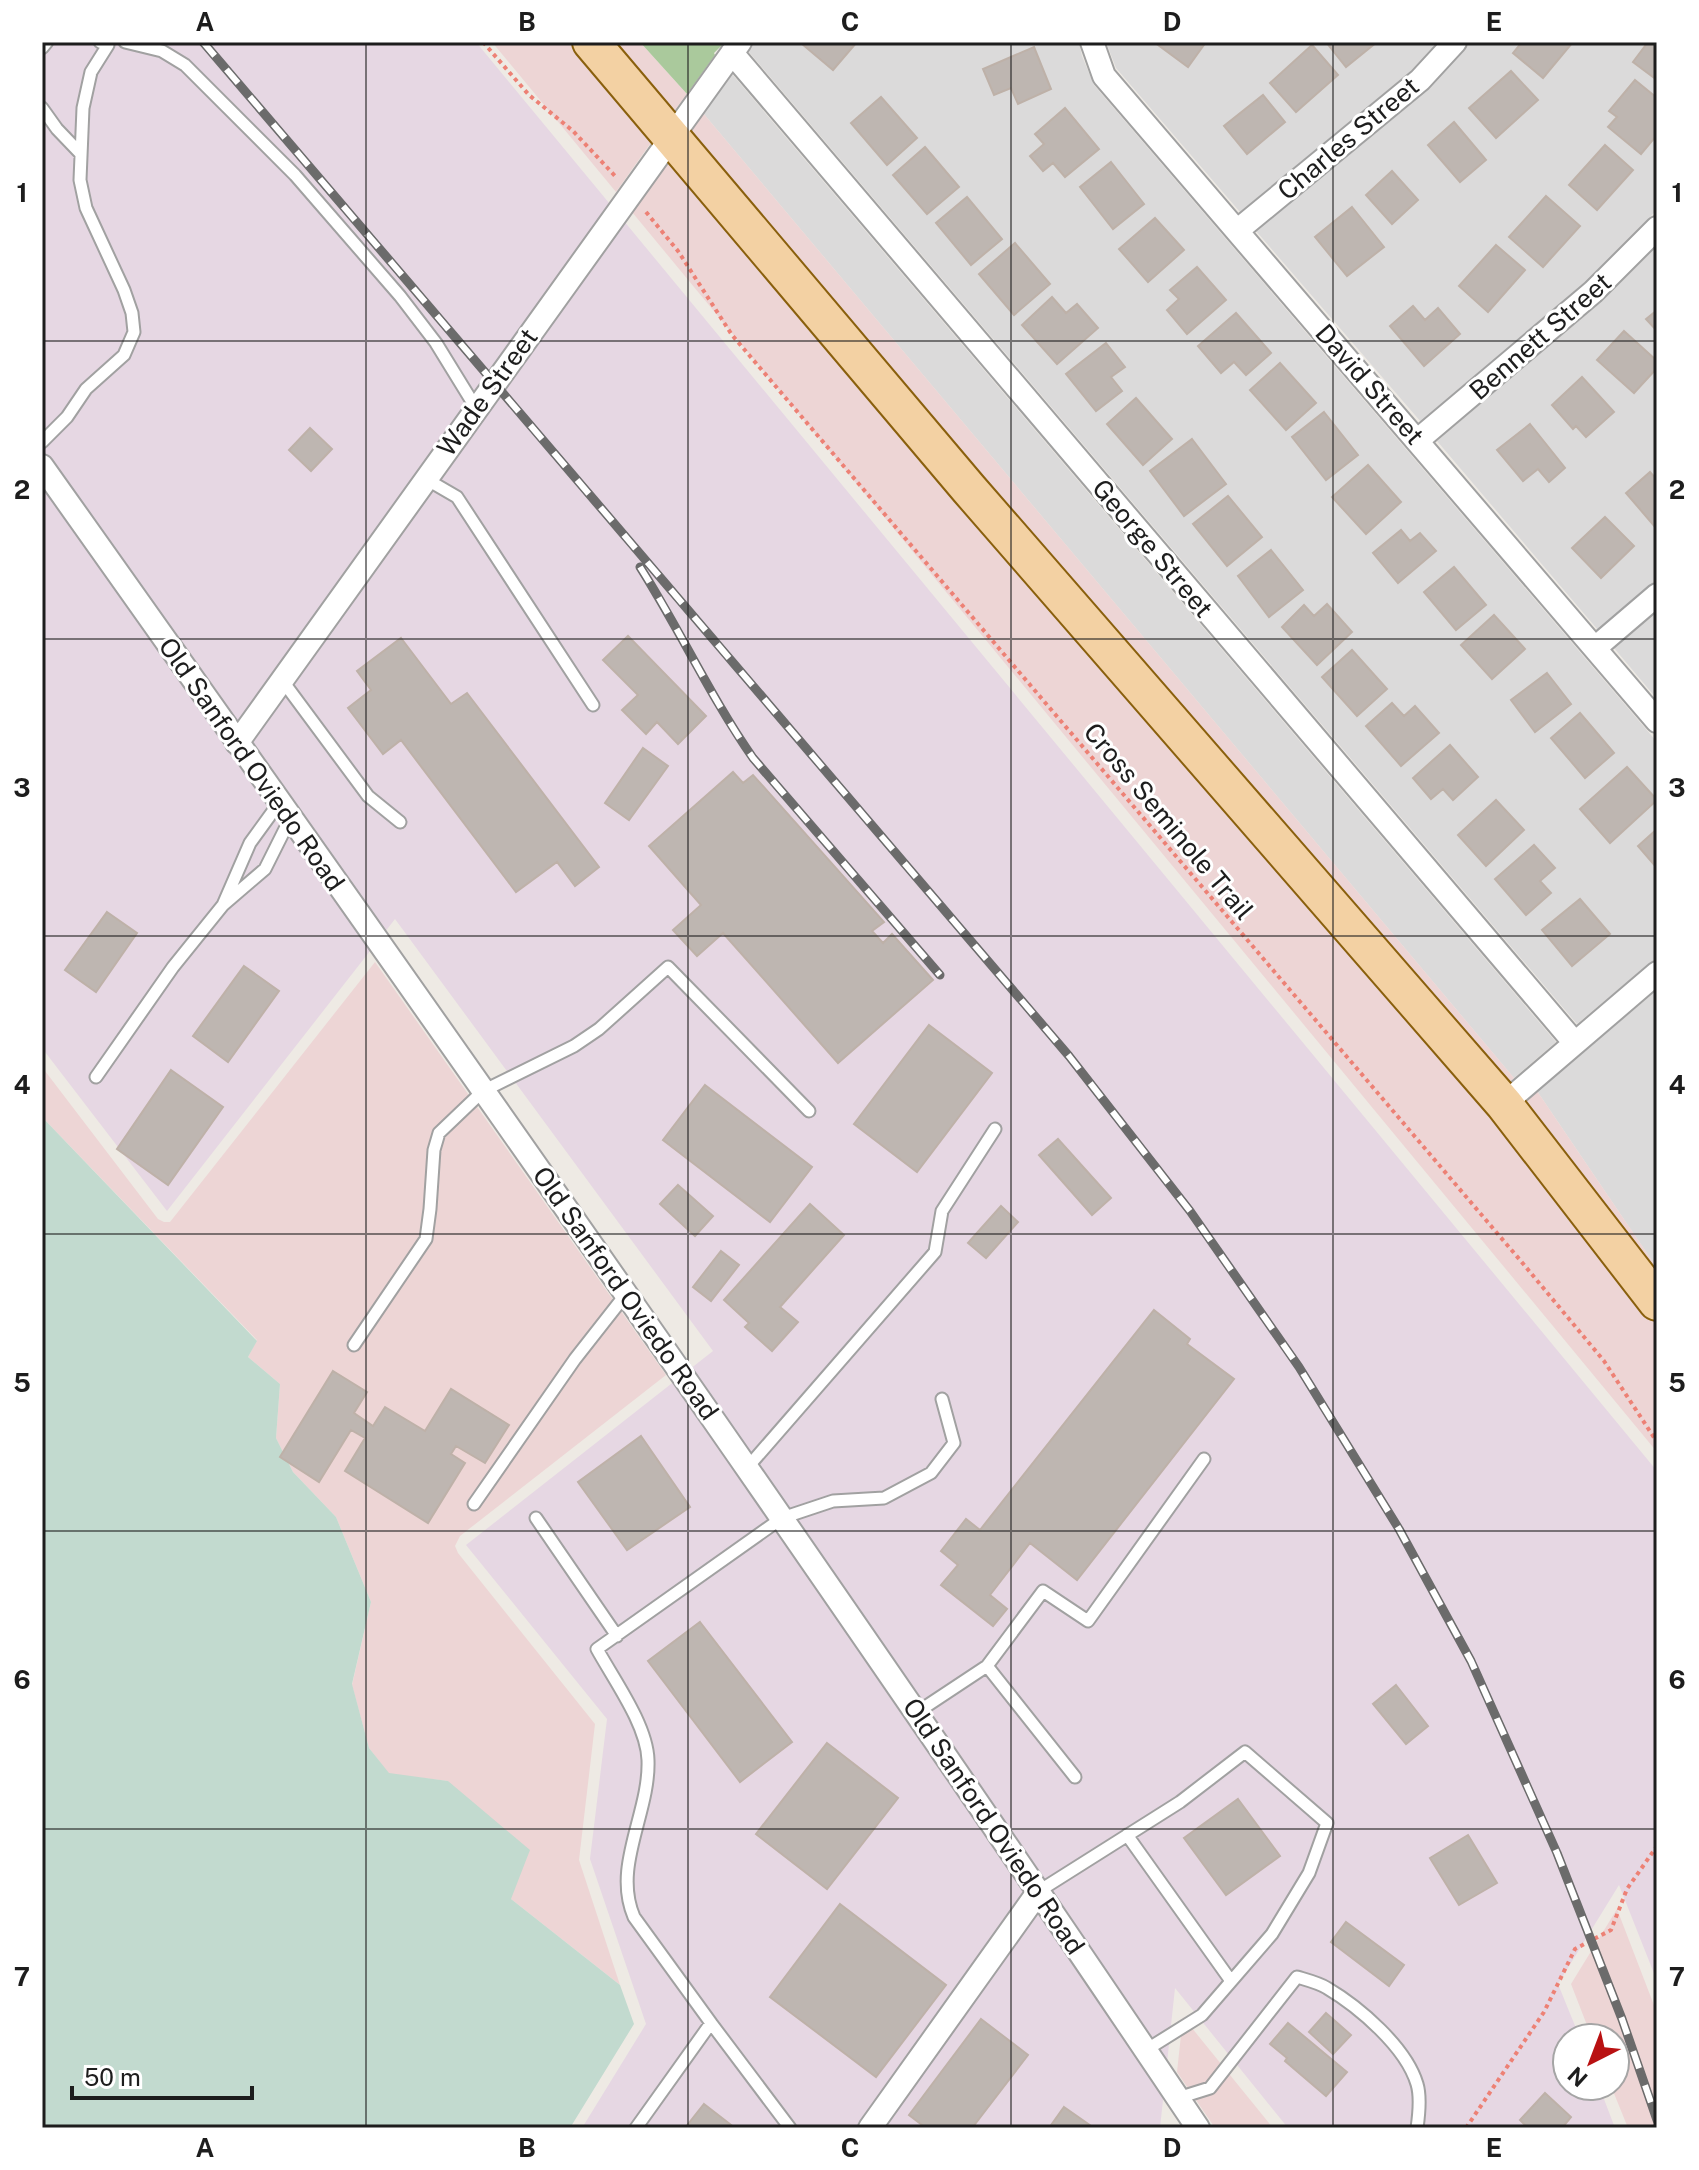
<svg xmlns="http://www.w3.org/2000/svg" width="1699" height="2170" font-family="'Public Sans',sans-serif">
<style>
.residential{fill:#dbdada}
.commercial{fill:#edd5d5}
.industrial{fill:#e6d7e3}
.forest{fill:#aac99c}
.wetland{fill:#c2dacf}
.building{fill:#beb6b1;stroke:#beb1a8;stroke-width:2}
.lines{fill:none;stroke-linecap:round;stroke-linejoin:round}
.lane-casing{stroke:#a1a1a1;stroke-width:15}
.street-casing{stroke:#a1a1a1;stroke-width:26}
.primary-casing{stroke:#8a600d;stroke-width:40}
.path{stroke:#ed8175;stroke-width:4;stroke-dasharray:4 4;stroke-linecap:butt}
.lane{stroke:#fff;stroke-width:11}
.street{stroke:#fff;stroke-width:22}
.primary{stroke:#f3d1a3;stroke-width:36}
.rail-casing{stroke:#6b6b6b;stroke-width:9}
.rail{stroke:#fff;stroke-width:6;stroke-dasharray:18;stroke-linecap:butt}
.grid{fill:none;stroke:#1d1d1d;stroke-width:2;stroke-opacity:0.55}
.labels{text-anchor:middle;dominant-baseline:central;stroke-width:6;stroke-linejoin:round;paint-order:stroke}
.street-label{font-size:26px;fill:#1d1d1d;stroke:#fff}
.neatline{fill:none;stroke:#1d1d1d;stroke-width:3}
.grid-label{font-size:26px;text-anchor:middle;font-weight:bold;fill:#1d1d1d}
</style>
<rect width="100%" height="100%" fill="#eeeae4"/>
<path class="residential" d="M 755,42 L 1079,42 L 1082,56 L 1094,85 L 1657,742 L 1657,957 L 1577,1024 L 748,51 Z
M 1106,42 L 1439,42 L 1411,71 L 1240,212 L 1116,68 Z
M 1471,42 L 1657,42 L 1657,209 L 1636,234 L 1585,283 L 1421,422 L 1256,231 L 1427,90 Z
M 732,74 L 1556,1042 L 1514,1078 L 703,113 Z
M 1657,246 L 1657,579 L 1598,630 L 1437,441 L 1601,302 Z
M 1657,612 L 1657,699 L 1614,648 Z
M 1657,990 L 1657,1268 L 1537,1091 Z"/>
<path class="commercial" d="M 492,42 L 573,42 L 655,137 L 616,192 Z
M 610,42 L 640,42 L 687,94 L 672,114 Z
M 703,113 L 1514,1078 L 1506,1086 L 1050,564 L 689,133 Z
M 672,157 L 1493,1113 L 1652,1318 L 1657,1326 L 1657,1452 L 632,212 Z
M 375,962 L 666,1375 L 460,1536 L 455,1546 L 458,1553 L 595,1724 L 579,1860 L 620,1985 L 511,1899 L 448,1781 L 389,1774 L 369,1748 L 352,1685 L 371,1602 L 336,1517 L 293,1472 L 276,1438 L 280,1384 L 248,1357 L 257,1340 L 42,1117 L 42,1067 L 158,1219 L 164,1222 L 170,1222 Z
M 1537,1091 L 1657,1268 L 1657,1279 L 1522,1105 Z
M 1617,1909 L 1657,2013 L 1657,2128 L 1628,2128 L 1611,2086 L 1615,2086 L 1615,2038 L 1592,2038 L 1571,1984 Z
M 1183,2017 L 1273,2128 L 1215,2128 L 1177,2072 Z"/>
<path class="industrial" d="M 42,42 L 476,42 L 1657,1471 L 1657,1981 L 1619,1885 L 1558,1984 L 1580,2038 L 1567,2038 L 1567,2086 L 1599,2086 L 1615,2128 L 1288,2128 L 1175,1988 L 1160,2128 L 582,2128 L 646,2024 L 590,1859 L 607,1719 L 466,1545 L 713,1351 L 395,919 L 167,1211 L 42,1048 Z"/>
<path class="forest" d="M 640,42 L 725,42 L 714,53 L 715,55 L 687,94 Z"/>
<path class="wetland" d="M 42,1117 L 257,1341 L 248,1357 L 280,1384 L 276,1438 L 293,1472 L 336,1517 L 371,1602 L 352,1684 L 369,1748 L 389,1773 L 448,1781 L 530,1850 L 511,1899 L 620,1985 L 634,2024 L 570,2128 L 42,2128 Z"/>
<path class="building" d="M 804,42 L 857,42 L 833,70 L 802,44 Z
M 1154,42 L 1206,42 L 1188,67 Z
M 1326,42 L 1377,42 L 1346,67 Z
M 1522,42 L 1573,42 L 1543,78 L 1513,53 Z
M 1648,42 L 1657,42 L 1657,80 L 1633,62 Z
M 1312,45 L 1338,75 L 1296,112 L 1270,83 Z
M 1034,47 L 1051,89 L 1018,104 L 1011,88 L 994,95 L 983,69 Z
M 1511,71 L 1538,100 L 1496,138 L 1469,108 Z
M 1635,80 L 1657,98 L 1657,135 L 1641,154 L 1608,127 L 1617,117 L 1609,111 Z
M 1263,95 L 1285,122 L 1247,154 L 1224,126 Z
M 881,97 L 917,138 L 887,165 L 851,123 Z
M 1065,108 L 1099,149 L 1065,177 L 1053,163 L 1043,171 L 1030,156 L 1044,144 L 1035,134 Z
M 1454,122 L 1486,160 L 1460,182 L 1428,145 Z
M 1605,145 L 1633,170 L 1597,210 L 1569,185 Z
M 925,147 L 959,187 L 927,214 L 893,175 Z
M 1111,162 L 1144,204 L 1113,229 L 1080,187 Z
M 1392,171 L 1418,200 L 1392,224 L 1366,195 Z
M 1546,196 L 1580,226 L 1543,267 L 1509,237 Z
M 967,197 L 1002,239 L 971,265 L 936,223 Z
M 1352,207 L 1384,247 L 1347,276 L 1315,237 Z
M 1155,218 L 1184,250 L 1148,282 L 1119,249 Z
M 1015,243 L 1050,284 L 1014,315 L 979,274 Z
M 1496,245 L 1525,270 L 1488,312 L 1459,286 Z
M 1197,267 L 1226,300 L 1187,334 L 1167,310 L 1179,299 L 1170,290 Z
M 1052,297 L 1066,313 L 1077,304 L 1098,328 L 1057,364 L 1022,325 Z
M 1413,306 L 1425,320 L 1438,308 L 1460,334 L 1424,366 L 1390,326 Z
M 1657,310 L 1657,331 L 1646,319 Z
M 1236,313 L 1271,353 L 1246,375 L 1234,362 L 1221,373 L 1198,346 Z
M 1624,331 L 1657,361 L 1657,368 L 1634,393 L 1597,360 Z
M 1106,343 L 1125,367 L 1111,377 L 1122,391 L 1096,411 L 1066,374 Z
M 1280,363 L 1316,403 L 1286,430 L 1250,390 Z
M 1582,377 L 1614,412 L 1586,437 L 1576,426 L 1573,429 L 1552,405 Z
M 1136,398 L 1172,439 L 1143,465 L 1107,424 Z
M 1324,412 L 1358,455 L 1326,480 L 1292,437 Z
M 1530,424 L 1565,468 L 1549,482 L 1538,469 L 1523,481 L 1497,450 Z
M 310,428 L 332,449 L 311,471 L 289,450 Z
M 1192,439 L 1226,484 L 1184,516 L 1150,471 Z
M 1368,465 L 1401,502 L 1366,534 L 1332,497 Z
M 1650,472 L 1657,480 L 1656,528 L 1626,493 Z
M 1228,496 L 1262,537 L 1227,566 L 1193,524 Z
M 1605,517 L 1634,546 L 1601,578 L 1572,548 Z
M 1401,530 L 1410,541 L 1420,533 L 1436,551 L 1398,583 L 1373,553 Z
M 1271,550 L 1303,590 L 1269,617 L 1238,576 Z
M 1454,567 L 1486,605 L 1456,630 L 1424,592 Z
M 1327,604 L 1352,632 L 1317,665 L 1282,627 L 1304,605 L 1314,616 Z
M 1494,615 L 1525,649 L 1492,679 L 1461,645 Z
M 628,636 L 706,716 L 678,744 L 657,722 L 646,734 L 622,710 L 638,695 L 603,660 Z
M 401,638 L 451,704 L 467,693 L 599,867 L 575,886 L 557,862 L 516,892 L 401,740 L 383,754 L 348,708 L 371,690 L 357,671 Z
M 1352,650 L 1387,689 L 1357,716 L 1322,677 Z
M 1547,673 L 1571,704 L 1535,732 L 1511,700 Z
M 1392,703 L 1404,716 L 1415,706 L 1439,733 L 1401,766 L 1366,726 Z
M 1580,713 L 1614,753 L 1585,778 L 1551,738 Z
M 1450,745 L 1478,777 L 1453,800 L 1443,789 L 1431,799 L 1413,778 Z
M 643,748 L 668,766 L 629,820 L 605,803 Z
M 1627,767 L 1657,800 L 1610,843 L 1580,809 Z
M 733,772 L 743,783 L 753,775 L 884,922 L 872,931 L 883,943 L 892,934 L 933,980 L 838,1063 L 723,933 L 697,956 L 673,930 L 701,905 L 649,846 Z
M 1496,800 L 1524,830 L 1486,866 L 1458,835 Z
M 1657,829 L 1657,868 L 1638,846 Z
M 1534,845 L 1555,868 L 1540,881 L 1551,893 L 1526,915 L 1495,879 Z
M 1580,899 L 1610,934 L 1572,966 L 1542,930 Z
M 107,912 L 137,933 L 96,992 L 65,970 Z
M 244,966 L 279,991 L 228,1062 L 193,1036 Z
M 929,1025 L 992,1073 L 917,1172 L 854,1124 Z
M 171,1070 L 223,1107 L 168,1185 L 117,1149 Z
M 705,1085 L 812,1167 L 770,1222 L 663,1140 Z
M 1058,1139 L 1111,1198 L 1092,1215 L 1039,1155 Z
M 678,1185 L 713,1216 L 695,1236 L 660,1204 Z
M 810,1204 L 844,1235 L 780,1307 L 798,1322 L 772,1351 L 745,1327 L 749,1323 L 724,1300 Z
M 1001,1206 L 1018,1222 L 986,1258 L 968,1243 Z
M 721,1251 L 739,1265 L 711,1301 L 693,1287 Z
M 1154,1310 L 1190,1339 L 1187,1344 L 1234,1379 L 1077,1580 L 1030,1543 L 990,1595 L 1007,1609 L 993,1626 L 941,1585 L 958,1565 L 941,1551 L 966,1519 L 980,1530 Z
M 333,1371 L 367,1392 L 354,1413 L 373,1426 L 385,1407 L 425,1431 L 451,1389 L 509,1425 L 485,1463 L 456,1446 L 451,1454 L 465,1463 L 428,1523 L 345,1471 L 365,1438 L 351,1430 L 319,1482 L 280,1457 Z
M 641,1436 L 690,1507 L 627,1550 L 578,1482 Z
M 700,1622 L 792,1742 L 740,1782 L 648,1661 Z
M 1396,1685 L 1428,1726 L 1406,1744 L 1373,1704 Z
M 827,1743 L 898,1798 L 827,1889 L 756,1834 Z
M 1238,1799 L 1280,1856 L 1226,1895 L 1184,1838 Z
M 1468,1835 L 1497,1883 L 1459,1905 L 1430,1858 Z
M 840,1904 L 946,1985 L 876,2077 L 770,1997 Z
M 1346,1922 L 1404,1965 L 1389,1986 L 1331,1942 Z
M 1326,2013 L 1351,2035 L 1333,2054 L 1309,2032 Z
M 981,2019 L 1028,2055 L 972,2128 L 926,2128 L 909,2115 Z
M 1288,2023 L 1347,2072 L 1326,2096 L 1285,2061 L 1287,2058 L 1270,2044 Z
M 1545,2093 L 1571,2117 L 1562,2128 L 1528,2128 L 1520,2120 Z
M 704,2104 L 735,2128 L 685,2128 Z
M 1064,2107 L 1094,2128 L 1049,2128 Z"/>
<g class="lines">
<defs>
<path id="lane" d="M 125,42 L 162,51 L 185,65 L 295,175 L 400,296 L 436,343 L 476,408
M 42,48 L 47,42
M 42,108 L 57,129 L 80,153
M 42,442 L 67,417 L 86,389 L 124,355 L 134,332 L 132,313 L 124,290 L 86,208 L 80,180 L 83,108 L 91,72 L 108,45 L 100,42
M 426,479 L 457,497 L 593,705
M 282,680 L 368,796 L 400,822
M 279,803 L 250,843 L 223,905 L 265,869 L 290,819
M 96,1077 L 173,967 L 223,905
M 354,1345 L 426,1239 L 430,1209 L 434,1150 L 439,1133 L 483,1091 L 574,1046 L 599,1029 L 668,967 L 809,1111
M 747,1468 L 935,1252 L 942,1211 L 995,1129
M 474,1504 L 575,1359 L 626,1294
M 536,1518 L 617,1636
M 987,1666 L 1043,1591 L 1088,1621 L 1204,1459
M 916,1713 L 987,1666 L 1075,1777
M 1127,1835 L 1231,1981
M 1039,1891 L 1180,1802 L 1245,1752 L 1327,1823 L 1309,1873 L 1272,1934 L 1202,2015 L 1146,2050
M 711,2023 L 790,2128
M 1178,2098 L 1210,2088 L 1297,1977 C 1307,1980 1319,1983 1327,1988 C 1359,2007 1406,2047 1417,2084 C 1421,2097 1419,2114 1417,2128
M 636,2128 L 711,2023 L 634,1917 C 612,1866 650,1813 648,1760 C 647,1725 614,1680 597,1649 L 782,1518 L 833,1501 L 884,1498 L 931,1473 L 954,1443 L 942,1399"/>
<path id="street" d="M 1092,42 L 1104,76 L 1657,721
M 732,53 L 1574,1042
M 1238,230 L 1420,80 L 1455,42
M 1418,440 L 1593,292 L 1657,228
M 42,466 C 433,1017 822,1568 1198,2128
M 1595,648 L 1657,595
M 237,743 L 740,42
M 1504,1104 L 1657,973
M 870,2128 L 1039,1891"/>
<path id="primary" d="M 591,42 L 969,489 L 1504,1104 L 1657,1302"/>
</defs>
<use href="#lane" class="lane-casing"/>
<use href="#street" class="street-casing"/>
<use href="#primary" class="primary-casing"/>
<path class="path" d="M 483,42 L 529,95 L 573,131 L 617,178
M 646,212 L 678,251 L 732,335 L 1520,1260 L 1604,1361 L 1657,1442
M 1466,2128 L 1544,2012 L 1575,1949 L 1611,1930 L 1627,1889 L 1657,1846"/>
<use href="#lane" class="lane"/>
<use href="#street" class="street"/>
<use href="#primary" class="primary"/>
<defs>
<path id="rail" d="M 203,42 L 1069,1056 L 1190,1211 L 1299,1367 L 1399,1529 L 1471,1661 L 1557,1853 L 1622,2019 L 1657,2120
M 640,567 C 680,630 711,698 753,758 L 940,975"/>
</defs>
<use href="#rail" class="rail-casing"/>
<use href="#rail" class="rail"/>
</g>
<path class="grid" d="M 366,42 L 366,2128M 688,42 L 688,2128M 1011,42 L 1011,2128M 1333,42 L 1333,2128M 42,341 L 1657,341M 42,639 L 1657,639M 42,936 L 1657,936M 42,1234 L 1657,1234M 42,1531 L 1657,1531M 42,1829 L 1657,1829"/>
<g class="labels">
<g class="street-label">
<text transform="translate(1348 138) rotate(-40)">Charles Street</text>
<text transform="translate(1540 336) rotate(-41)">Bennett Street</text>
<text transform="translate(1370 384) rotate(49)">David Street</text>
<text transform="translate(487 392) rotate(-54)">Wade Street</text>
<text transform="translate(1153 548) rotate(50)">George Street</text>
<text transform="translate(252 764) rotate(55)">Old Sanford Oviedo Road</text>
<text transform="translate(1169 821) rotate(50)">Cross Seminole Trail</text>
<text transform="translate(626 1293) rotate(55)">Old Sanford Oviedo Road</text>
<text transform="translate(994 1826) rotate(56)">Old Sanford Oviedo Road</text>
</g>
</g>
<rect width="1699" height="2170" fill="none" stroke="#ffffff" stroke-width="88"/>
<g transform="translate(1591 2062) rotate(222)"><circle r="38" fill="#ffffff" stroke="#a5a5a5" stroke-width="2"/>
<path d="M0-6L14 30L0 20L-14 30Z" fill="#b91112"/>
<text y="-12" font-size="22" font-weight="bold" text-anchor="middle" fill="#1d1d1d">N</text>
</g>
<path d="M72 2086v12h180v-12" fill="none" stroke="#1d1d1d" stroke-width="4"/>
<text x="84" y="2086" font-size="24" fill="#1d1d1d" stroke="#ffffff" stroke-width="6" paint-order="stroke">50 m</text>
<rect x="44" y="44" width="1611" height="2082" class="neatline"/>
<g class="grid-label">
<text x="205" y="31">A</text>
<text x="527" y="31">B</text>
<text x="850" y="31">C</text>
<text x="1172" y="31">D</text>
<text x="1494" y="31">E</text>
<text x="22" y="202">1</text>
<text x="1677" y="202">1</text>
<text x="22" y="499">2</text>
<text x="1677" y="499">2</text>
<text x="22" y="797">3</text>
<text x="1677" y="797">3</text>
<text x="22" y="1094">4</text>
<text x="1677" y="1094">4</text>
<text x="22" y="1392">5</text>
<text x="1677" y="1392">5</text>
<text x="22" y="1689">6</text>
<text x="1677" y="1689">6</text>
<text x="22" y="1986">7</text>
<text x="1677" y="1986">7</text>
<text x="205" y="2157">A</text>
<text x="527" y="2157">B</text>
<text x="850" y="2157">C</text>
<text x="1172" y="2157">D</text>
<text x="1494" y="2157">E</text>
</g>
</svg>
